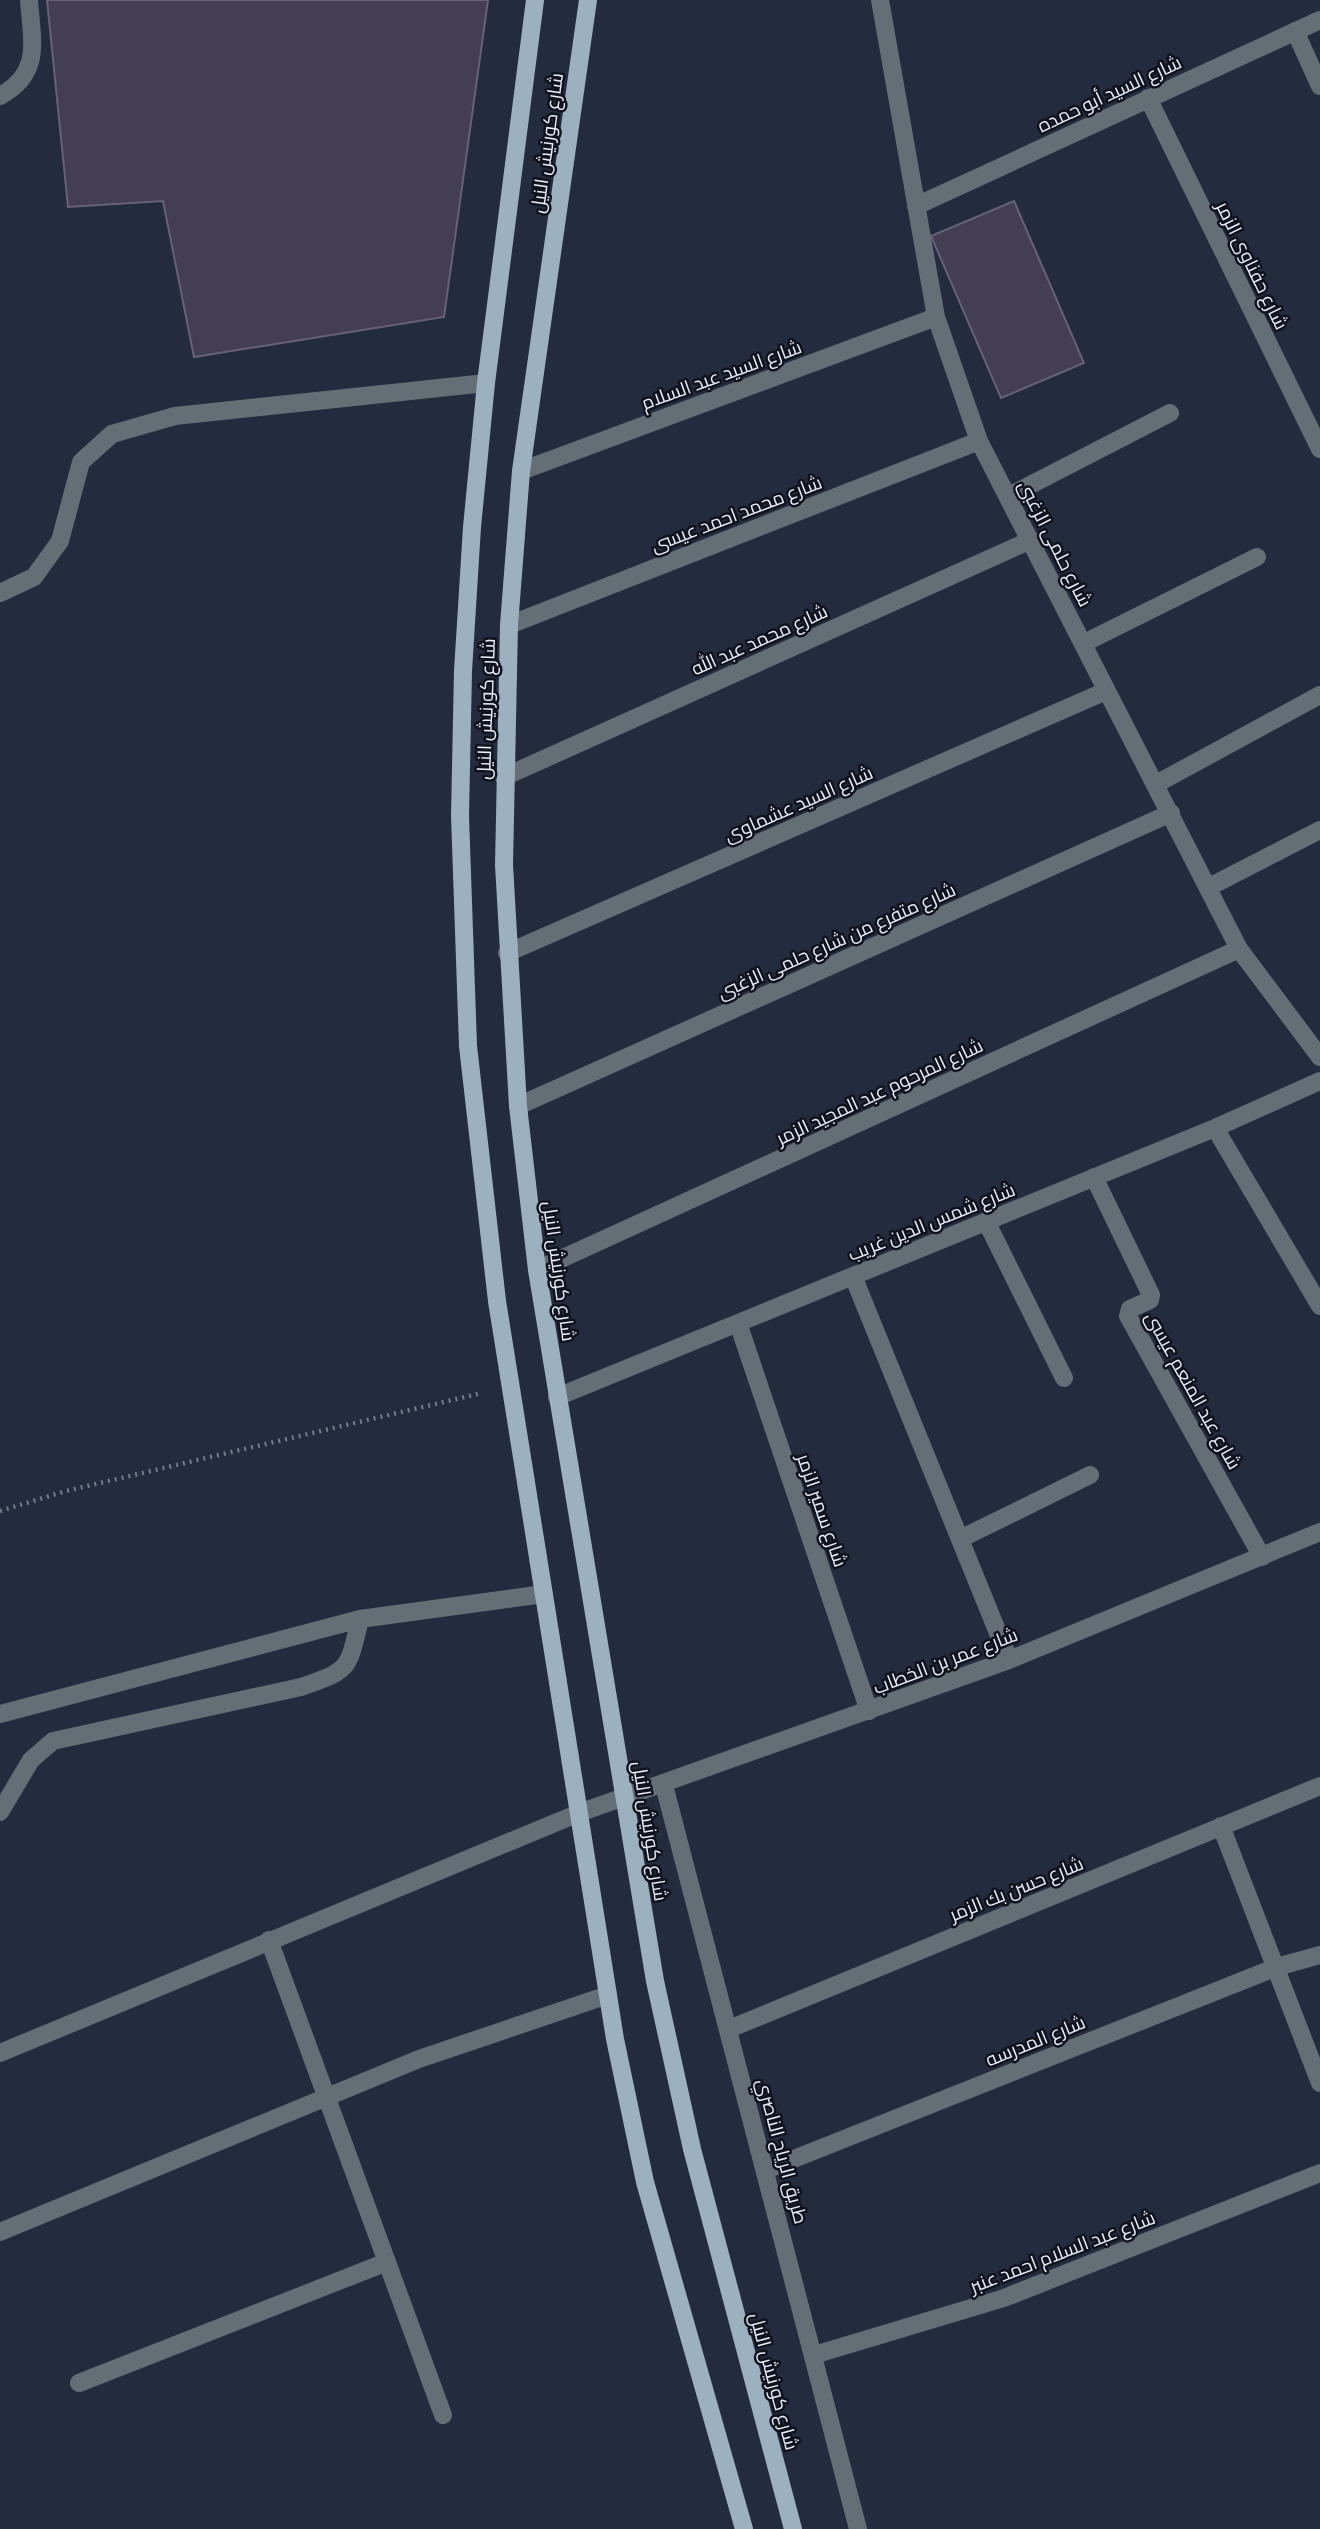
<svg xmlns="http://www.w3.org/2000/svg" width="1320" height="2529" font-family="Barlow,Cairo,sans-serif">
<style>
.building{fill:#433e53;stroke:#676178;stroke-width:2}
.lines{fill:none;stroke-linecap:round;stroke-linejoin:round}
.path{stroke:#747b8b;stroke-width:4.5;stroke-dasharray:2 5;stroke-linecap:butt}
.lane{stroke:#646e75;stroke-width:18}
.street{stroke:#646e75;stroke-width:18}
.primary{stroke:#9cb1bf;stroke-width:18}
.labels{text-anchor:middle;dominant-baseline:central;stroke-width:5;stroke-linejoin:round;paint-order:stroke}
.street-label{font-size:19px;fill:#e7edfa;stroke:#10131c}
</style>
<rect width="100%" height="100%" fill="#232b3e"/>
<path class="building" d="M 47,0 L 488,0 L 444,317 L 194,357 L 163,201 L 68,207 Z
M 1014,201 L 1084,363 L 1001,398 L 931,236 Z"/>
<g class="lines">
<path class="path" d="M 0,1511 L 66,1491 L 482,1393"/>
<path class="lane" d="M 0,593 L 34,577 L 60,541 L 81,462 L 112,434 L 175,416 L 486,383
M 0,1714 L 360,1619 L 544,1594
M 0,1812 L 31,1760 L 53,1741 L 301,1687 C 351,1670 348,1669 360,1619
M 79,2383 L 387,2262"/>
<path class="street" d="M 880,0 L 936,317 L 979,441 L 1239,949 L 1320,1057
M 1295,31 L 1320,86
M 0,96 C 42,73 32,42 29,0
M 1148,98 L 1320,449
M 916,206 L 1320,20
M 521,471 L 936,317
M 1009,496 L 1170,413
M 509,625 L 979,441
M 1084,643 L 1257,557
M 504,777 L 1031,540
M 1156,784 L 1320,695
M 1209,887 L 1320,830
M 507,953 L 1106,691
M 518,1106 L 1171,813
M 1215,1128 L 1320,1306
M 1094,1177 L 1151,1295 L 1150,1300 L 1130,1309 L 1128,1316 L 1262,1557
M 986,1221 L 1064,1378
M 537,1270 L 1239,949
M 853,1276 L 1009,1660
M 738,1323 L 869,1711
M 557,1397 L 1215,1128 L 1320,1081
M 960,1539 L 1090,1475
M 664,1785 L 858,2529
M 1221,1826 L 1320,2083
M 269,1940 L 443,2415
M 729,2029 L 1320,1786
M 0,2053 L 579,1813 L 1009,1660 L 1320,1532
M 766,2170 L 1277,1967 L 1320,1955
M 0,2232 L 419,2059 L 608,1995
M 814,2355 L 1004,2298 L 1320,2173"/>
<path class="primary" d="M 535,0 L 486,383 L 472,527 L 463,671 L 460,816 L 468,1046 L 497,1301 L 615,2039 L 645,2182 L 744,2529
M 588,0 L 521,471 L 509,625 L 504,865 L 518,1106 L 537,1270 L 655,1981 L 692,2149 L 793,2529"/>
</g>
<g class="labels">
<g class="street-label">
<text transform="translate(1109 93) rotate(-25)">شارع السيد أبو حمده</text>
<text transform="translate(546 143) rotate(-82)">شارع كورنيش النيل</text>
<text transform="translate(1253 265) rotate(64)">شارع حفناوى الزمر</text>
<text transform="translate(721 374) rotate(-20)">شارع السيد عبد السلام</text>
<text transform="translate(736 513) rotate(-21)">شارع محمد احمد عيسى</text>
<text transform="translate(1056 543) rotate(63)">شارع حلمى الزغبى</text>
<text transform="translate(759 639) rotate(-24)">شارع محمد عبد الله</text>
<text transform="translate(485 709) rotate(-88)">شارع كورنيش النيل</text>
<text transform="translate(798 803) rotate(-24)">شارع السيد عشماوى</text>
<text transform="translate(836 940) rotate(-24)">شارع متفرع من شارع حلمى الزغبى</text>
<text transform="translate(879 1091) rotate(-25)">شارع المرحوم عبد المجيد الزمر</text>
<text transform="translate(931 1221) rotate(-22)">شارع شمس الدين غريب</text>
<text transform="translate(560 1271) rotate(82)">شارع كورنيش النيل</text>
<text transform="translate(1194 1390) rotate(61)">شارع عبد المنعم عيسى</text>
<text transform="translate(823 1510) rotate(71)">شارع سمير الزمر</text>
<text transform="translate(945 1660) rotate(-21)">شارع عمر بن الخطاب</text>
<text transform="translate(651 1831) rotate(81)">شارع كورنيش النيل</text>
<text transform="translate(1016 1888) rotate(-22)">شارع حسن بك الزمر</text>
<text transform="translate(1035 2040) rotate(-22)">شارع المدرسه</text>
<text transform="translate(783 2151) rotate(75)">طريق الرياح الناصري</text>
<text transform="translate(1062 2251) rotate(-21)">شارع عبد السلام احمد عنبر</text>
<text transform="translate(775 2381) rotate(75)">شارع كورنيش النيل</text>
</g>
</g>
</svg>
